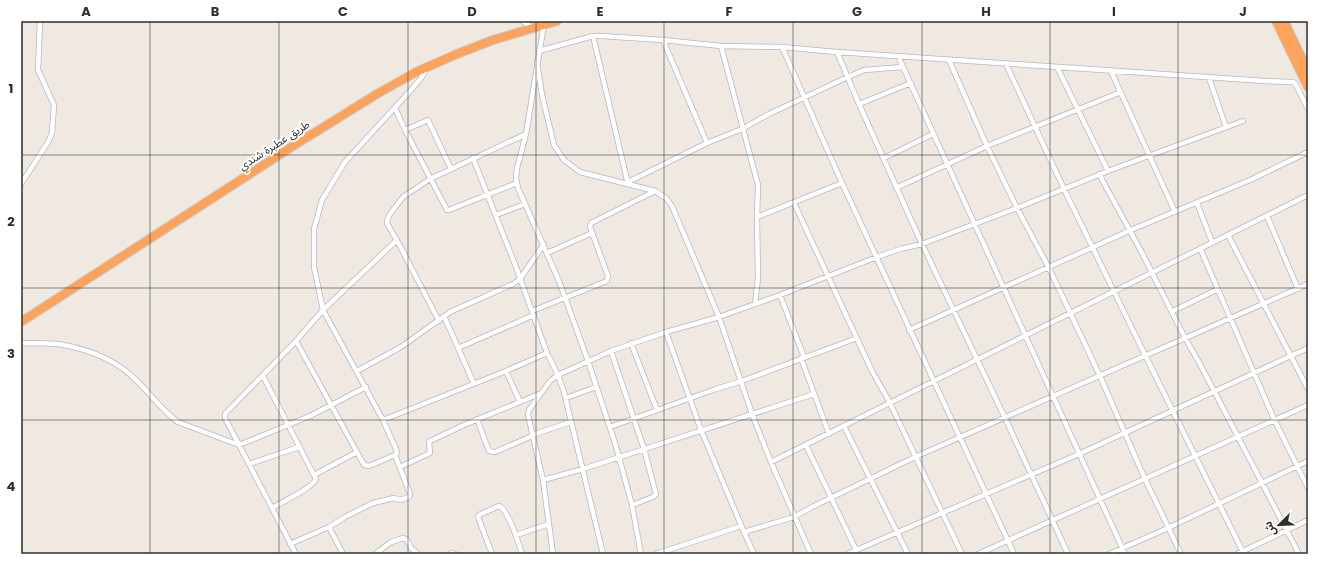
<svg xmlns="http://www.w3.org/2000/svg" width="1329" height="575" font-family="Poppins,'Noto Sans Arabic',sans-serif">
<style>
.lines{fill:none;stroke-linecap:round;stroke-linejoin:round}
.street-casing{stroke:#b4b7c1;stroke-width:6}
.highway-casing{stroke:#c9c9c9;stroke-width:10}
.street{stroke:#fff;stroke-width:4.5}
.highway{stroke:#ffa35c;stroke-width:8}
.grid{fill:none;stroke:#2e2e2e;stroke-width:1;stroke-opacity:0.55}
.labels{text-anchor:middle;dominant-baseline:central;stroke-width:4;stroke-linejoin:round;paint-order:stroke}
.street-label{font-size:11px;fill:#2e2e2e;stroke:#fff}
.neatline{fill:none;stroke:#2e2e2e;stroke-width:1.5}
.grid-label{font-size:13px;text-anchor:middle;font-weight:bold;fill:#2e2e2e}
</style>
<rect width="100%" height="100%" fill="#efe9e1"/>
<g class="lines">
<defs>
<path id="street" d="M 522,21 L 532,27
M 544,24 L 526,134 L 517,168 L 516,178 L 518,188 L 559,281 L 588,361 L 615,443 L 632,505 L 641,554
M 593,36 L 628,184
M 663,40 L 707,143
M 721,46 L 758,185 L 757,217 L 842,183
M 782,47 L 842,183 L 1014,554
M 539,51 L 593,36 L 601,36 L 663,40 L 721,46 L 782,47 L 837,52 L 1265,81 L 1292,82 L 1295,83 L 1308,109
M 837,52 L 859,104 L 922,244 L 1005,418 L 1068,554
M 898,56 L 1125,554
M 949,60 L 987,146 L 1017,208 L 1049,268 L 1100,376 L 1145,479 L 1181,554
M 537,62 L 542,95 L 554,145 L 564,160 L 580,172 L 655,191 L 666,198 L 672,206 L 719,317 L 752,414 L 771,462 L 811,554
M 1006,64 L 1064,189 L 1145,355 L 1244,554
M 1057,67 L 1108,171
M 1111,71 L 1175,212
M 1209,78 L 1226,127
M 859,104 L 911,83
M 395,108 L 405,130 L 447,210 L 449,210 L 517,183
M 405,130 L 428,120 L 451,169
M 473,158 L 516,267 L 547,353 L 558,375 L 564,392 L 603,554
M 884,158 L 933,134
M 1099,174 L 1141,251 L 1185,338 L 1200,364 L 1299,554
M 628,182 L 707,143 L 742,129 L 769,114 L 848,77 L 864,70 L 903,67
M 21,184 L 48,142 L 52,133 L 54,105 L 38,70 L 40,21
M 896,188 L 987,146 L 1121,92
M 794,203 L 872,371 L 890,403 L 962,554
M 1197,203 L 1212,242
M 496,215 L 525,204
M 1267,216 L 1298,289
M 1228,235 L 1308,389
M 1200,248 L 1274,419 L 1308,488
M 547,253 L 592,233
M 780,295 L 804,357
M 755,304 L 758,278 L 757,217
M 532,311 L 607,281 L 608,276 L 590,227 L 591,223 L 655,191
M 1173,311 L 1218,289
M 444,316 L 474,384
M 439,321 L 401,248 L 387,223 L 388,218 L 390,214 L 403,197 L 430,179 L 526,134
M 909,330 L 1131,230 L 1250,180 L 1308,152
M 666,332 L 701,430 L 744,532
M 296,341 L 364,465 L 369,466 L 395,455 L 397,453 L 396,449 L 383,420 L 323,310 L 314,267 L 314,229 L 322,200 L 345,162 L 411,90 L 421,78 L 427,68
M 21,343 C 35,344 50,342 64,345 C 94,351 118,361 139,383 C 152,396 163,411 178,422 L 239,445 L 310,416 L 366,387
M 631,343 L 657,410
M 458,348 L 534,315
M 611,351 L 644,449 L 656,494 L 653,497 L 632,505
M 801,358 L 829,434
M 357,371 L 401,347 L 450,312 L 513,284 L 520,279 L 544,244
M 506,371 L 520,402
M 263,376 L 316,479 C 314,487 280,503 272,508
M 566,398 L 596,387
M 477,419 L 489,451 L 495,452 L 532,436
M 383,420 L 506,371 L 547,353
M 844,426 L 908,554
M 610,427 L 716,389 L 742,381 L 857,338
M 532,435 L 571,422
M 806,445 L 858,554
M 771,462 L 1308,195
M 249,464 L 299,447
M 400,467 L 430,453 L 429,443 L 430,441 L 464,425 L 539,394
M 314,475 L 357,452
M 543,480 L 583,469 L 814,394
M 329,527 L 343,554
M 516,535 L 549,524
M 290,544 L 329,527 L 345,517 L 373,503 L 394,498 L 400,500 L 409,497 L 410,494 L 395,455
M 296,554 L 225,418 L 225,414 L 296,341 L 323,310 L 397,240
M 375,554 L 391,542 L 403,538 L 407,540 L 411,548 L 418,554
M 450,554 L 453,553 L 455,554
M 492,554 L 478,517 L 479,515 L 499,506 C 508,509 519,544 522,554
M 553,554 L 543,480 L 528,415 L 529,410 L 550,381 L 558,375 L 611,351 L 666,332 L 719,317 L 780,295 L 877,257 L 900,249 L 922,244 L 1017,208 L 1108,171 L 1243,121
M 656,554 L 741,526
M 754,554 L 744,532 L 794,517 L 812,507 L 915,457 L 1308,284
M 847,554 L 1079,454 L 1308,348
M 978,554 L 1308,405
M 1109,554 L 1168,528 L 1308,461
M 1237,554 L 1308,520"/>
<path id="highway" d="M 1276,21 L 1308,87
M 1284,21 L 1308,71
M 21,322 L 293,146 L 377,94 L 416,72 L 457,54 L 493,40 L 557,21"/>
</defs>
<use href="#street" class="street-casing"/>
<use href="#highway" class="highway-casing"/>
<use href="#street" class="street"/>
<use href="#highway" class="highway"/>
</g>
<path class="grid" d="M 150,21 L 150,554M 279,21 L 279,554M 408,21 L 408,554M 536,21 L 536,554M 664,21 L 664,554M 793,21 L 793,554M 922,21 L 922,554M 1050,21 L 1050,554M 1178,21 L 1178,554M 21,155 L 1308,155M 21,288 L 1308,288M 21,420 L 1308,420"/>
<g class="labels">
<g class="street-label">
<text transform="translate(274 145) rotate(-33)">طريق عطبرة شندي</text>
</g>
</g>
<rect width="1329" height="575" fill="none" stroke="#ffffff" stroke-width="44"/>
<g transform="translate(1279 525) rotate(246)" stroke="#ffffff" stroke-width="3" paint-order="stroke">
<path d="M0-3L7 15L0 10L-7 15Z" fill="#2e2e2e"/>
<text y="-6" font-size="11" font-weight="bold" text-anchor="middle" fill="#2e2e2e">ش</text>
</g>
<rect x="22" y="22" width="1285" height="531" class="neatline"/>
<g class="grid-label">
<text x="86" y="16">A</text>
<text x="215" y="16">B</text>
<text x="343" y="16">C</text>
<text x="472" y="16">D</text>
<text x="600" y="16">E</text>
<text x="729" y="16">F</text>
<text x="857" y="16">G</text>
<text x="986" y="16">H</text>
<text x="1114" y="16">I</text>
<text x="1243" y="16">J</text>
<text x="11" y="93">1</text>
<text x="11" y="226">2</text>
<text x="11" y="358">3</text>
<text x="11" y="491">4</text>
</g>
</svg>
